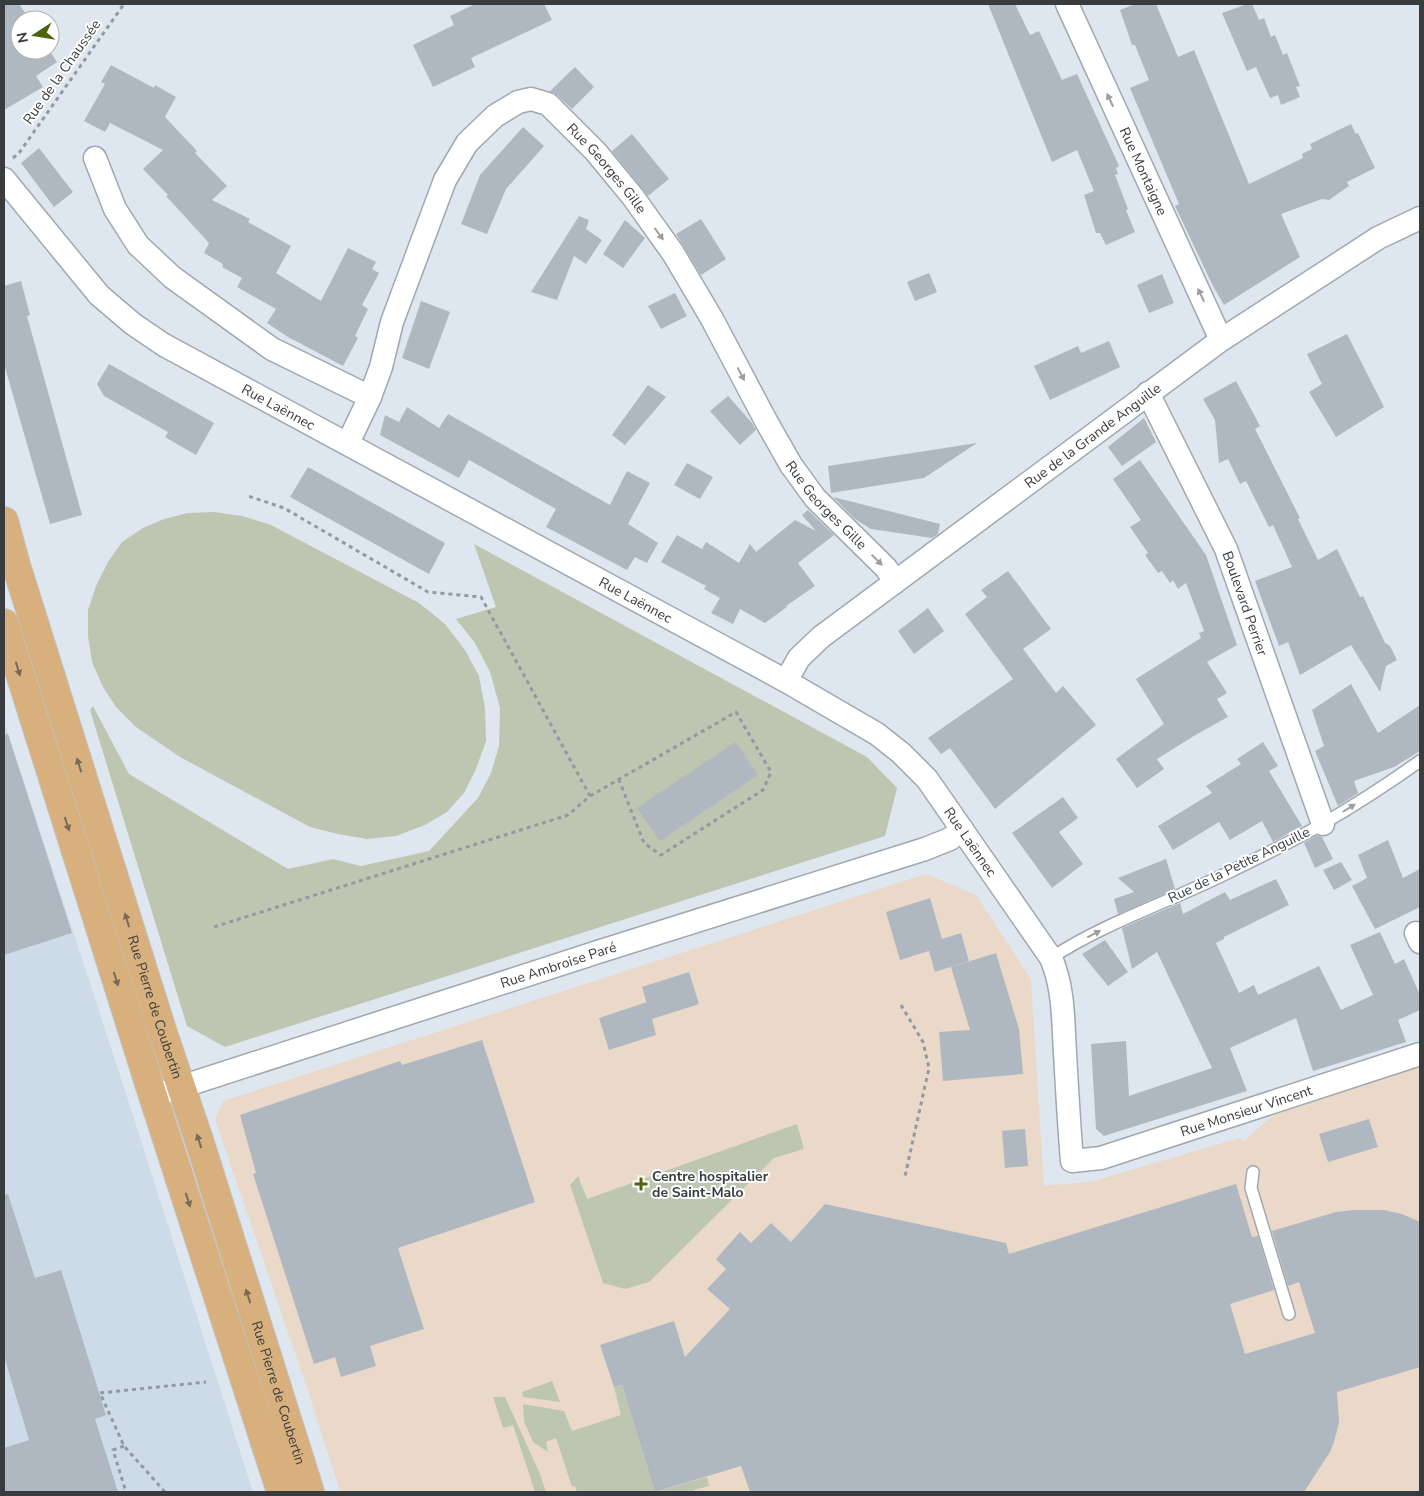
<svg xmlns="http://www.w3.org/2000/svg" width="1424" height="1496" font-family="'Nunito Sans',sans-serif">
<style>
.built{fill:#cddbe9}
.medical{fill:#ead9c8}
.green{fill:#bdc6b0}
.building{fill:#afb8c0}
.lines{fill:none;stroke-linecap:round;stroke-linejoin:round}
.lane-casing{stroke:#9fa8b0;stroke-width:14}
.street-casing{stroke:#9fa8b0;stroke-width:25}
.primary-casing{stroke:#c3c4c5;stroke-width:30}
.path{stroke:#9399a0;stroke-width:3;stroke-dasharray:4 4;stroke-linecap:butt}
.lane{stroke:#fff;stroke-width:11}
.street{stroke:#fff;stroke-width:22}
.primary{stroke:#d8b07d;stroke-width:28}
.oneway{fill:#9c9e9f}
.oneway2{fill:#786a58}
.poi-dot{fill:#4f630f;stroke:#fff;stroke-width:2}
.labels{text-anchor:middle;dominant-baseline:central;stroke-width:4;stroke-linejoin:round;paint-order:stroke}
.street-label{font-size:14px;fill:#383c3f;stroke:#fff}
.poi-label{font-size:14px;font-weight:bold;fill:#383c3f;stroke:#fff;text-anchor:start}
</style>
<rect width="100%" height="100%" fill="#dee7f0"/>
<path class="built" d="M 4,721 L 121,1078 L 253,1492 L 4,1492 Z"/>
<path class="medical" d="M 926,874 L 976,895 L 1031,979 L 1044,1186 L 1094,1181 L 1239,1138 L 1244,1141 L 1282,1107 L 1420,1065 L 1420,1492 L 340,1492 L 309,1394 L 215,1119 L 223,1101 Z"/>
<path class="green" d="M 214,512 L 242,516 L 271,525 L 419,603 L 445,624 L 465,650 L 479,676 L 485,708 L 486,741 L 476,769 L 464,793 L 447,812 L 425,825 L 396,836 L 367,839 L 338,834 L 310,827 L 180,757 L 136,727 L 116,707 L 103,687 L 92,662 L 88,636 L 88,610 L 96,586 L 108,562 L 122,542 L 143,528 L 164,519 L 188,513 Z
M 474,544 L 867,757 L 897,788 L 885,836 L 225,1047 L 187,1026 L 90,710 L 93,706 L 129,774 L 288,869 L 333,859 L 361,866 L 429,851 L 478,798 L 491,773 L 499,746 L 500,708 L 490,672 L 475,643 L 456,619 L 496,607 Z
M 797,1124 L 804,1149 L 774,1158 L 649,1282 L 625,1289 L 603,1283 L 570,1185 L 578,1176 L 587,1199 Z
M 552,1381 L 560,1402 L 523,1397 L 522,1392 Z
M 622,1385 L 655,1492 L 577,1492 L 575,1486 L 572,1487 L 556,1438 L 546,1442 L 548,1452 L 533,1442 L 524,1421 L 523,1404 L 564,1411 L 572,1431 L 621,1415 L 614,1387 Z
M 493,1397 L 505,1397 L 540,1474 L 546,1492 L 535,1492 L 513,1425 L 503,1428 Z
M 707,1477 L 709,1486 L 694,1490 L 694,1492 L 656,1492 Z"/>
<path class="building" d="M 4,4 L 19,4 L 30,20 L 20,20 L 20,50 L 49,50 L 57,62 L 36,76 L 43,87 L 4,110 Z
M 475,4 L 544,4 L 552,20 L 471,58 L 475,67 L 433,87 L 413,45 L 454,25 L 450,16 Z
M 988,4 L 1015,4 L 1030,35 L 1039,31 L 1062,80 L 1077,74 L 1119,166 L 1116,168 L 1118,174 L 1115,175 L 1128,209 L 1126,210 L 1135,232 L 1106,245 L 1100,233 L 1096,233 L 1084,195 L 1094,191 L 1077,150 L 1052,162 Z
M 1135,4 L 1156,4 L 1178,57 L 1194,50 L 1249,184 L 1303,158 L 1302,154 L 1312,149 L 1310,144 L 1351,124 L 1356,134 L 1358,133 L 1375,168 L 1347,182 L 1349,186 L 1329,200 L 1322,199 L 1281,214 L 1300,257 L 1224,305 L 1213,286 L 1175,206 L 1179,204 L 1130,88 L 1149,80 L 1135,45 L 1132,45 L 1120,10 Z
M 1247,4 L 1252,4 L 1259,20 L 1264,18 L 1271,37 L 1275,35 L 1283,55 L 1287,53 L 1300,86 L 1296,87 L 1300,97 L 1281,105 L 1278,95 L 1270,98 L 1256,67 L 1247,71 L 1222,13 Z
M 111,65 L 154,88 L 155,85 L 176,97 L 165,117 L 197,151 L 195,153 L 227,186 L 212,200 L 250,219 L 248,222 L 291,246 L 276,273 L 321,301 L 348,248 L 376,262 L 372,269 L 379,273 L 362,305 L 368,309 L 355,336 L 358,338 L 343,366 L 288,337 L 267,323 L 276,309 L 237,287 L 242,278 L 222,267 L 223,264 L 204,253 L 209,243 L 166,196 L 168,195 L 143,169 L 163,150 L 110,123 L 105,132 L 84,121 L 105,84 L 101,82 Z
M 575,67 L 594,87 L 572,109 L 557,95 L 550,91 Z
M 523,127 L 544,146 L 506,189 L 487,234 L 461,224 L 480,175 Z
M 632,134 L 669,179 L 648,196 L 612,151 Z
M 39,148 L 73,192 L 54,207 L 21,163 Z
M 579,216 L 589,220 L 586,229 L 602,240 L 586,264 L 574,256 L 557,300 L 531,292 Z
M 701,219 L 726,259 L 701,275 L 676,234 Z
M 625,220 L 645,238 L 623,268 L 603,254 Z
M 929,273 L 937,292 L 915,301 L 907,282 Z
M 1162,274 L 1174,303 L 1149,313 L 1137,285 Z
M 21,281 L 30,315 L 27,316 L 82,515 L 50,524 L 4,364 L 4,286 Z
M 675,293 L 687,316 L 661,329 L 648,306 Z
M 421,301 L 450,312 L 429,369 L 402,358 Z
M 1347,334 L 1384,407 L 1336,437 L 1309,392 L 1322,384 L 1307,354 Z
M 1109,341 L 1120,367 L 1050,400 L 1034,366 L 1078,346 L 1081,353 Z
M 109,364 L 214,423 L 196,455 L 165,437 L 168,432 L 104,396 L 97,384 Z
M 1236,381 L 1260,426 L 1255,429 L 1300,518 L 1298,519 L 1318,560 L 1337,549 L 1360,597 L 1363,596 L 1385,643 L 1390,646 L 1397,660 L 1386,666 L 1380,692 L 1351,645 L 1300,675 L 1288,642 L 1279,646 L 1255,581 L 1292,567 L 1273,525 L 1269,527 L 1246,481 L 1240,484 L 1228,459 L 1219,463 L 1215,420 L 1203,399 Z
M 648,385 L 666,397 L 625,445 L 612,435 Z
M 728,396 L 752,423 L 756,430 L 740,445 L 710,411 Z
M 407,407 L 439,428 L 448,414 L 610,505 L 627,471 L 650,483 L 628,524 L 658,543 L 647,563 L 635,557 L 627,570 L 546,527 L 556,509 L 469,460 L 459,478 L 380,435 L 385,415 L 399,422 Z
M 1144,418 L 1156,442 L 1122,466 L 1108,447 Z
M 977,443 L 924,478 L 831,493 L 828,466 Z
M 1140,460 L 1206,555 L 1237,645 L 1207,662 L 1227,693 L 1217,699 L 1228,717 L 1197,734 L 1157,759 L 1164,769 L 1137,788 L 1116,759 L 1164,724 L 1136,679 L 1201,638 L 1199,633 L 1204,631 L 1186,583 L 1178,589 L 1173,580 L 1170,583 L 1162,571 L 1158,573 L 1145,555 L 1148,553 L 1130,527 L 1141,520 L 1113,479 Z
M 687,463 L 713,477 L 700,499 L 674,485 Z
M 308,467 L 445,543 L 429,574 L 290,497 Z
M 833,497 L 940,524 L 938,534 L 932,538 L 871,529 L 855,519 Z
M 808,510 L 834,535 L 798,563 L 815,586 L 786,606 L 787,607 L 765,623 L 740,609 L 733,624 L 711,613 L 720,598 L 704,589 L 706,586 L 661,562 L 677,535 L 702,549 L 706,542 L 739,563 L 750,544 L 756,552 L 795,520 L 816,531 L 802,515 Z
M 1008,571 L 1051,629 L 1023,649 L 1056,693 L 1063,686 L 1096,725 L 995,809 L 950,748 L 941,754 L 928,738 L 1013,679 L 965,614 L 987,597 L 981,590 Z
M 928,608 L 944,631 L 914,654 L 898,631 Z
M 1351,684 L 1378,733 L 1420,705 L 1420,751 L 1394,767 L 1354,781 L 1358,793 L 1338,806 L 1315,751 L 1324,746 L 1312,710 Z
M 8,734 L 72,933 L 4,955 L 4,735 Z
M 736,742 L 758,775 L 660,841 L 637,808 Z
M 1263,742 L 1278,766 L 1269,771 L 1302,826 L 1273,842 L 1262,821 L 1230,840 L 1219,822 L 1173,850 L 1158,826 L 1212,793 L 1206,786 L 1241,764 L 1237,759 Z
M 1063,797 L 1078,818 L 1059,832 L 1083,864 L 1052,888 L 1012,833 Z
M 1317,835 L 1322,837 L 1333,859 L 1315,868 L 1304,843 Z
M 1388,840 L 1403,878 L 1420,869 L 1420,907 L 1375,929 L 1352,886 L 1367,878 L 1358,855 Z
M 1166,859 L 1175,889 L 1118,914 L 1114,899 L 1134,892 L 1118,878 Z
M 1341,862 L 1352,880 L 1334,890 L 1323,870 Z
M 1276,879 L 1289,905 L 1224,937 L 1224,939 L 1216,943 L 1239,993 L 1254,985 L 1258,995 L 1319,966 L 1341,1010 L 1373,995 L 1350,945 L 1380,932 L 1395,964 L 1404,959 L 1420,995 L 1420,1010 L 1398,1020 L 1406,1042 L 1313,1071 L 1296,1018 L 1230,1048 L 1247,1091 L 1104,1136 L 1096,1129 L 1091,1044 L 1126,1041 L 1129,1096 L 1212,1068 L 1157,952 L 1132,969 L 1122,928 L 1180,903 L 1183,914 L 1225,892 L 1230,900 Z
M 930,898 L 942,939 L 961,933 L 969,961 L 935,972 L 929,951 L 900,960 L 886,912 Z
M 1105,940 L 1128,972 L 1108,986 L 1082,954 Z
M 996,953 L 1019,1029 L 1023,1074 L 943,1081 L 939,1032 L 970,1030 L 951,967 Z
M 689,972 L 699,1004 L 652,1019 L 656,1035 L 609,1050 L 599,1018 L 647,1002 L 647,1004 L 642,987 Z
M 482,1040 L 535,1202 L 398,1248 L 424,1329 L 370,1346 L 376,1366 L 341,1377 L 335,1357 L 314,1364 L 253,1174 L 256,1173 L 240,1115 L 400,1061 L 402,1065 Z
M 1369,1119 L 1378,1147 L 1328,1162 L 1319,1134 Z
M 1025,1129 L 1028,1166 L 1005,1168 L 1002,1131 Z
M 1236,1184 L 1252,1237 L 1258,1236 L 1274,1290 L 1230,1304 L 1245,1354 L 1315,1333 L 1299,1282 L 1288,1286 L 1272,1231 L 1336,1212 L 1353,1210 L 1384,1210 L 1402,1214 L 1420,1222 L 1420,1367 L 1337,1392 L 1339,1423 L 1334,1442 L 1330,1452 L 1304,1492 L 750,1492 L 741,1466 L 655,1492 L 622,1385 L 614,1387 L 600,1345 L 674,1321 L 685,1357 L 730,1309 L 707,1289 L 726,1269 L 716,1259 L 740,1232 L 751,1243 L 771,1223 L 791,1242 L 825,1204 L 1006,1243 L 1009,1254 Z
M 8,1194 L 35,1278 L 61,1270 L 106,1415 L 95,1419 L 118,1492 L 4,1492 L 4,1448 L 29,1440 L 4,1356 L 4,1195 Z"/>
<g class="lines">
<defs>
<path id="lane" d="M 1051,958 C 1103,924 1163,904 1219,877 C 1254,860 1290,843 1324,823 C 1357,804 1389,783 1420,761
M 1253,1172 L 1251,1188 L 1289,1314"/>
<g id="street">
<path id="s1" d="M 1067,4 L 1221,340"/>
<path d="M 95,158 L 115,209 L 138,245 L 172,277 L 272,349 L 370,397"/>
<path id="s2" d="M 4,179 L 99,295 L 133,324 L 164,345 L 786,681 L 877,734 L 901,753 L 927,779 L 1051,958 C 1064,988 1063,1021 1065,1053 C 1067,1089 1069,1125 1072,1161 L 1101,1158 L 1420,1054"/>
<path id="s3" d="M 1148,393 L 1226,549 L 1323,824"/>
<path id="s4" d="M 348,443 L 370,397 L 381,367 L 392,322 L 445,180 L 467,143 L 495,116 L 518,102 L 531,99 L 548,104 L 596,152 L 633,197 L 673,253 L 712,319 L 766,421 L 791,465 L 815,498 L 886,568 L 895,582"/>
<path id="s5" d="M 786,681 L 799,658 L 821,637 L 1221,340 L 1378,238 L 1420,218"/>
<path d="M 1416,933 L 1420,942"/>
<path id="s6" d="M 153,1096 L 601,951 L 925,849 L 950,839 L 962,829"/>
</g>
<g id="primary">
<path id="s7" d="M 4,521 L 16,565 L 162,1030 L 200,1143 L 310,1492"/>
<path d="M 4,623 L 153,1096 L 281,1492"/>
</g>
</defs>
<use href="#lane" class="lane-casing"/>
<use href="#street" class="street-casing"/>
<use href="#primary" class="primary-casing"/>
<path class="path" d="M 13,158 L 19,153 L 124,4
M 590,796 L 736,712 L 771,772 L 763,790 L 661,855 L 644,843 L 619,780
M 214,927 L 568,815 L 590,796 L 481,597 L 428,592 L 284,508 L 248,496
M 901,1005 L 923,1042 L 929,1068 L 905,1176
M 124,1446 L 113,1450 L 126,1492
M 165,1492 L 124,1446 L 100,1393 L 206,1382"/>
<use href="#lane" class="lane"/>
<use href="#street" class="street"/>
<use href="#primary" class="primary"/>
</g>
<defs><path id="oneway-solid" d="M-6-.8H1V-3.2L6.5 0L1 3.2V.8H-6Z" transform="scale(1.25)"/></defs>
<g class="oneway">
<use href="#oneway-solid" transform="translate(1110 100) rotate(-115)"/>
<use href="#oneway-solid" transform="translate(659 234) rotate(54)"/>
<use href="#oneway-solid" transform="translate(1201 295) rotate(-115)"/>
<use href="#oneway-solid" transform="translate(741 374) rotate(62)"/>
<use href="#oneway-solid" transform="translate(877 560) rotate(44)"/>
<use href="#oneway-solid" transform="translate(1349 808) rotate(-32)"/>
<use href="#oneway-solid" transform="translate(1094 934) rotate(-27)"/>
</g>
<g class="oneway2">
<use href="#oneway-solid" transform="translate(18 669) rotate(73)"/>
<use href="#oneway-solid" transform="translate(79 765) rotate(-107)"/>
<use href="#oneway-solid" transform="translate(67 824) rotate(72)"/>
<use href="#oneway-solid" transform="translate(127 920) rotate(-107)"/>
<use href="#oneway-solid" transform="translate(116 979) rotate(72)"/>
<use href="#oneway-solid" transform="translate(199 1141) rotate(-108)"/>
<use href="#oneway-solid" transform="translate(188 1200) rotate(72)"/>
<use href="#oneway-solid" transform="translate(248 1296) rotate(-108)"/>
</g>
<path class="poi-dot" d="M638.5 1176.5h5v5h5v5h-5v5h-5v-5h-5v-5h5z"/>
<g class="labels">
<g class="street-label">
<text transform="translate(62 72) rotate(-55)">Rue de la Chaussée</text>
<text stroke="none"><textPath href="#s4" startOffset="508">Rue Georges Gille</textPath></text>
<text stroke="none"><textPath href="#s1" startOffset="184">Rue Montaigne</textPath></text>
<text stroke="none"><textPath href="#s2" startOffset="362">Rue Laënnec</textPath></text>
<text stroke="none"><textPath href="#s5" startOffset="395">Rue de la Grande Anguille</textPath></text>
<text stroke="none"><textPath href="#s4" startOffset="912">Rue Georges Gille</textPath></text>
<text stroke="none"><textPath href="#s2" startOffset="768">Rue Laënnec</textPath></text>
<text stroke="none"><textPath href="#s3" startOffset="232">Boulevard Perrier</textPath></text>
<text stroke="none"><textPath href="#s2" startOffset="1188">Rue Laënnec</textPath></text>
<text transform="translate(1239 865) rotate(-26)">Rue de la Petite Anguille</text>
<text stroke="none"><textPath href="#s6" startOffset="426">Rue Ambroise Paré</textPath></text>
<text stroke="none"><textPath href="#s7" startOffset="509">Rue Pierre de Coubertin</textPath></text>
<text stroke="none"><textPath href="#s2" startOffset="1716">Rue Monsieur Vincent</textPath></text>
<text stroke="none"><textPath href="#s7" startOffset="914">Rue Pierre de Coubertin</textPath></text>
</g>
<g class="poi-label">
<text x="652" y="1176">Centre hospitalier<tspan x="652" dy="16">de Saint-Malo</tspan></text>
</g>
</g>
<rect width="1424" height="1496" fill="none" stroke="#383c3f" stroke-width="10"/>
<g transform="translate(35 35) rotate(258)"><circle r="24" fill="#ffffff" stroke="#afb1b2"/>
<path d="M0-4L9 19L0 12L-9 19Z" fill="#4f630f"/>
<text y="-8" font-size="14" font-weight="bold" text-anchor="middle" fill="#383c3f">N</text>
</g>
</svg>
